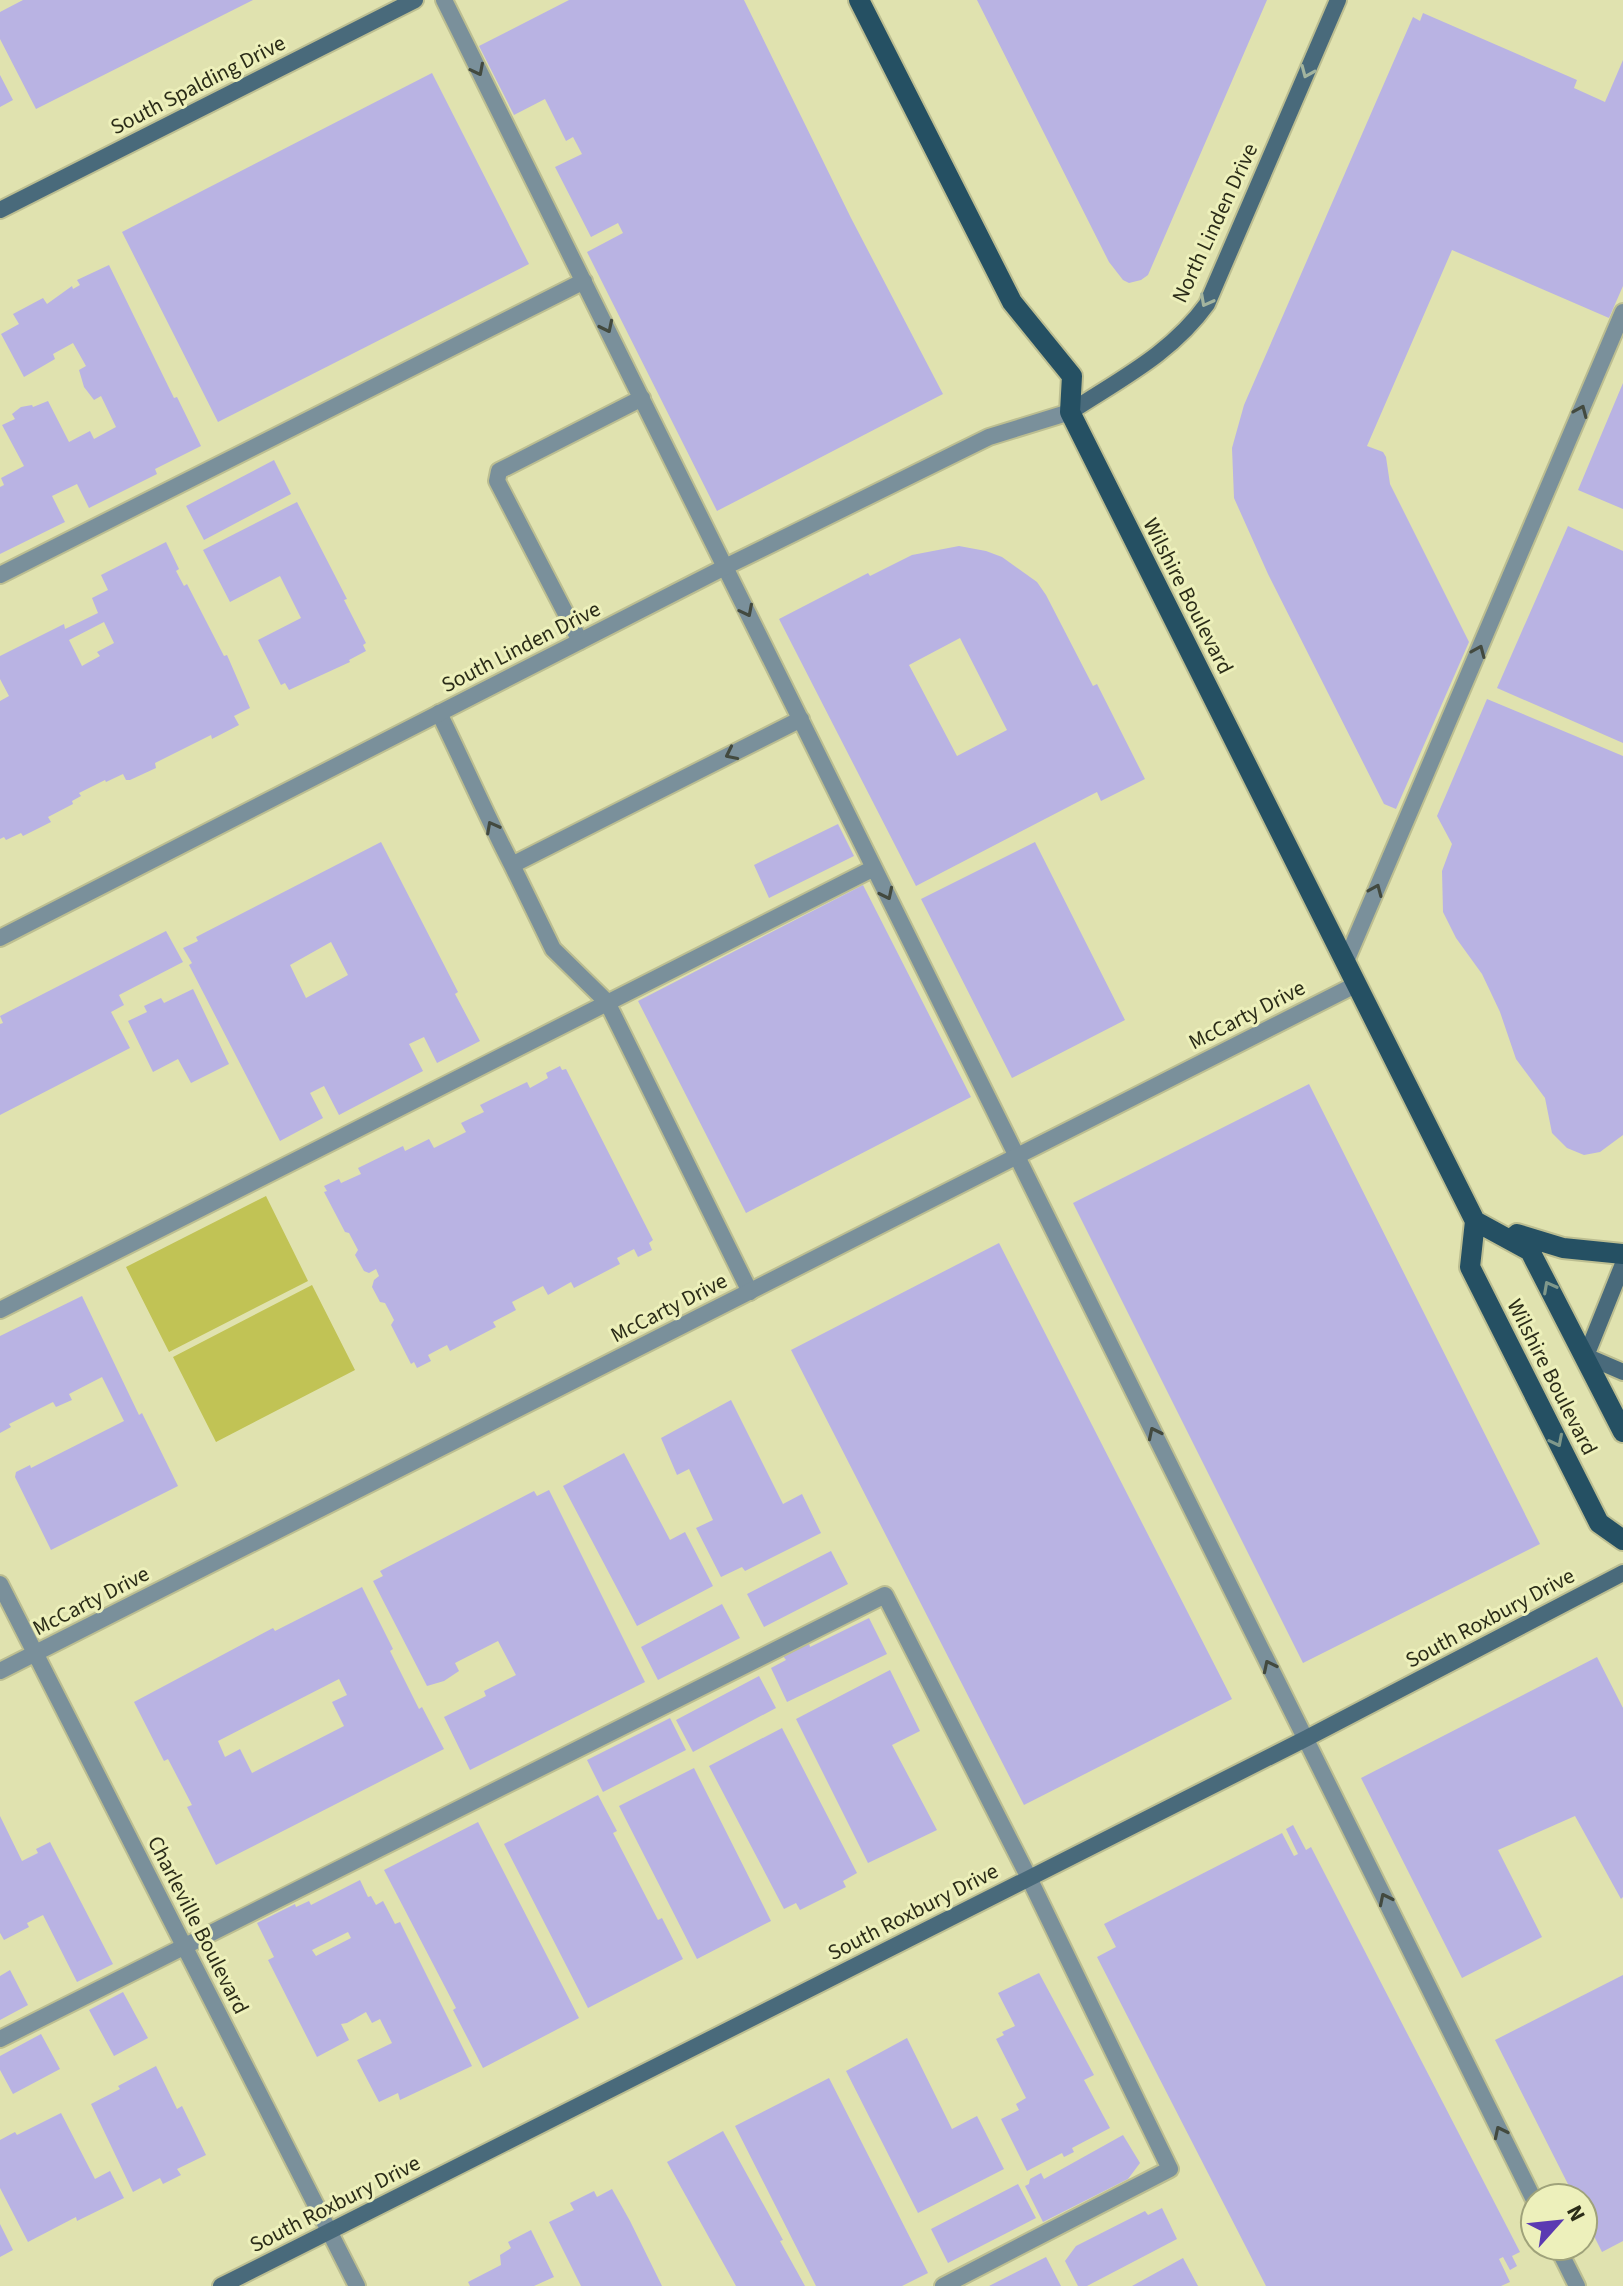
<svg xmlns="http://www.w3.org/2000/svg" width="1623" height="2286" font-family="'Source Sans 3',sans-serif">
<style>
.green{fill:#c1c355}
.building{fill:#b9b3e3;fill-rule:evenodd}
.lines{fill:none;stroke-linecap:round;stroke-linejoin:round}
.lane-casing{stroke:#bcbe91;stroke-width:20}
.street-casing{stroke:#bcbe91;stroke-width:20}
.secondary-casing{stroke:#bcbe91;stroke-width:20}
.primary-casing{stroke:#bcbe91;stroke-width:24}
.lane{stroke:#7a909b;stroke-width:16}
.street{stroke:#7a909b;stroke-width:16}
.secondary{stroke:#496a7b;stroke-width:16}
.primary{stroke:#255063;stroke-width:20}
.oneway{stroke:#434a3f}
.oneway2{stroke:#a3b49e}
.oneway3{stroke:#7f988b}
.labels{text-anchor:middle;dominant-baseline:central;stroke-width:6;stroke-linejoin:round;paint-order:stroke}
.street-label{font-size:22px;fill:#2b2c18;stroke:#edf0bb}
</style>
<rect width="100%" height="100%" fill="#e0e2af"/>
<path class="green" d="M 266,1196 L 308,1281 L 169,1352 L 126,1267 Z
M 312,1285 L 355,1370 L 216,1442 L 173,1357 Z"/>
<path class="building" d="M 23,0 L 253,0 L 36,109 L 0,39 L 0,12 Z
M 569,0 L 744,0 L 851,218 L 943,394 L 717,511 L 587,252 L 623,233 L 618,223 L 591,237 L 555,167 L 582,154 L 573,137 L 566,141 L 545,99 L 514,115 L 479,46 Z
M 977,0 L 1267,0 L 1148,275 L 1141,280 L 1129,283 L 1123,280 L 1109,262 Z
M 1423,13 L 1577,80 L 1574,88 L 1605,102 L 1623,60 L 1623,286 L 1609,318 L 1452,250 L 1367,446 L 1383,452 L 1386,457 L 1390,484 L 1469,642 L 1396,809 L 1384,804 L 1268,574 L 1234,498 L 1232,448 L 1244,405 L 1413,17 L 1420,21 Z
M 432,73 L 529,264 L 218,422 L 122,232 Z
M 0,75 L 13,100 L 0,107 Z
M 109,265 L 174,398 L 177,397 L 201,446 L 155,469 L 157,474 L 89,508 L 77,484 L 52,496 L 65,522 L 0,554 L 0,487 L 4,485 L 1,478 L 24,466 L 2,425 L 15,419 L 12,414 L 21,407 L 32,405 L 33,407 L 48,401 L 69,442 L 90,431 L 94,439 L 116,427 L 101,396 L 94,400 L 84,387 L 79,370 L 86,366 L 73,343 L 53,354 L 55,359 L 24,377 L 1,334 L 19,324 L 13,314 L 43,298 L 47,304 L 72,286 L 73,289 L 80,285 L 77,280 Z
M 1623,383 L 1623,509 L 1578,490 Z
M 274,460 L 291,494 L 204,540 L 186,506 Z
M 297,502 L 347,599 L 344,600 L 366,643 L 363,645 L 366,651 L 349,660 L 350,662 L 289,690 L 285,683 L 281,685 L 258,640 L 301,618 L 280,576 L 230,602 L 203,550 Z
M 1568,526 L 1623,551 L 1623,743 L 1497,688 Z
M 166,542 L 179,569 L 176,571 L 184,586 L 187,584 L 224,656 L 227,655 L 250,708 L 234,716 L 239,725 L 212,739 L 211,735 L 155,763 L 156,768 L 130,780 L 126,780 L 123,774 L 106,782 L 105,780 L 79,793 L 81,796 L 72,801 L 73,804 L 48,817 L 51,822 L 23,836 L 21,833 L 6,840 L 4,837 L 0,839 L 0,701 L 9,696 L 0,679 L 0,656 L 64,624 L 65,629 L 98,613 L 92,598 L 108,590 L 101,575 ZM 104,622 L 114,643 L 97,652 L 100,656 L 82,666 L 69,640 Z
M 959,546 L 986,551 L 1002,557 L 1037,582 L 1046,595 L 1093,686 L 1097,684 L 1145,779 L 1101,801 L 1097,792 L 916,886 L 779,619 L 868,573 L 870,576 L 912,555 ZM 960,638 L 1007,730 L 957,756 L 909,665 Z
M 1487,699 L 1623,756 L 1623,1135 L 1600,1152 L 1584,1155 L 1567,1148 L 1552,1133 L 1545,1098 L 1516,1059 L 1500,1012 L 1482,974 L 1456,938 L 1443,912 L 1442,871 L 1452,844 L 1437,816 Z
M 838,824 L 854,856 L 769,898 L 754,865 Z
M 381,842 L 458,992 L 455,994 L 480,1041 L 437,1063 L 424,1037 L 409,1044 L 423,1071 L 339,1115 L 324,1086 L 310,1093 L 323,1118 L 280,1141 L 189,965 L 192,963 L 183,948 L 198,941 L 196,937 ZM 331,942 L 348,975 L 306,998 L 290,965 Z
M 1035,842 L 1125,1020 L 1012,1078 L 921,899 Z
M 863,885 L 971,1097 L 746,1213 L 638,1001 Z
M 166,931 L 183,962 L 119,995 L 124,1005 L 111,1012 L 130,1048 L 0,1115 L 0,1024 L 3,1023 L 0,1016 Z
M 193,989 L 229,1064 L 191,1083 L 178,1059 L 153,1072 L 128,1021 L 147,1012 L 144,1006 L 161,998 L 164,1003 Z
M 560,1066 L 562,1070 L 566,1069 L 653,1240 L 649,1243 L 652,1250 L 638,1257 L 634,1249 L 617,1258 L 620,1264 L 574,1288 L 571,1282 L 548,1295 L 543,1286 L 512,1302 L 516,1310 L 493,1322 L 496,1327 L 450,1351 L 447,1345 L 428,1355 L 431,1361 L 417,1368 L 414,1362 L 411,1364 L 391,1325 L 394,1320 L 385,1303 L 380,1302 L 372,1287 L 374,1280 L 379,1276 L 376,1269 L 369,1273 L 364,1271 L 355,1255 L 358,1250 L 349,1233 L 345,1232 L 324,1192 L 327,1191 L 324,1186 L 339,1179 L 341,1183 L 361,1174 L 358,1168 L 403,1146 L 405,1151 L 429,1139 L 434,1148 L 466,1132 L 461,1123 L 484,1112 L 480,1105 L 527,1082 L 530,1088 L 548,1078 L 546,1073 Z
M 1309,1084 L 1540,1544 L 1303,1663 L 1073,1203 Z
M 999,1243 L 1232,1699 L 1024,1805 L 791,1350 Z
M 82,1296 L 139,1415 L 142,1413 L 178,1486 L 51,1550 L 15,1477 L 16,1472 L 30,1465 L 31,1468 L 124,1421 L 102,1377 L 69,1394 L 72,1400 L 56,1407 L 53,1402 L 9,1424 L 11,1427 L 0,1433 L 0,1336 Z
M 731,1400 L 783,1504 L 802,1494 L 821,1533 L 745,1571 L 742,1567 L 721,1577 L 696,1528 L 713,1520 L 689,1469 L 677,1475 L 661,1438 Z
M 624,1453 L 670,1540 L 685,1532 L 713,1586 L 637,1626 L 563,1486 Z
M 549,1490 L 645,1682 L 470,1770 L 444,1717 L 486,1696 L 484,1691 L 516,1675 L 498,1641 L 455,1663 L 459,1671 L 444,1681 L 427,1686 L 373,1581 L 383,1576 L 380,1571 L 534,1491 L 537,1496 Z
M 831,1551 L 848,1584 L 764,1627 L 747,1594 Z
M 362,1587 L 393,1649 L 390,1651 L 419,1709 L 422,1707 L 444,1749 L 216,1865 L 187,1807 L 192,1805 L 168,1759 L 164,1761 L 134,1702 L 273,1628 L 275,1631 ZM 339,1679 L 347,1695 L 332,1702 L 344,1726 L 252,1773 L 240,1749 L 225,1757 L 218,1741 Z
M 722,1604 L 740,1638 L 658,1680 L 641,1647 Z
M 869,1618 L 887,1654 L 787,1702 L 771,1668 L 786,1660 L 783,1656 L 809,1643 L 810,1647 Z
M 1597,1657 L 1623,1708 L 1623,1897 L 1621,1899 L 1575,1816 L 1498,1850 L 1542,1937 L 1462,1978 L 1361,1778 Z
M 890,1670 L 920,1731 L 892,1745 L 937,1830 L 868,1863 L 796,1719 Z
M 759,1676 L 776,1708 L 693,1752 L 676,1720 Z
M 670,1718 L 686,1750 L 603,1792 L 587,1760 Z
M 782,1728 L 857,1873 L 843,1881 L 846,1887 L 800,1910 L 796,1903 L 784,1909 L 709,1766 Z
M 694,1768 L 771,1921 L 697,1959 L 619,1806 Z
M 598,1795 L 617,1831 L 613,1833 L 658,1920 L 662,1918 L 683,1959 L 588,2008 L 504,1844 Z
M 0,1816 L 22,1861 L 38,1853 L 36,1849 L 50,1842 L 113,1964 L 77,1982 L 43,1915 L 27,1923 L 29,1927 L 4,1940 L 0,1933 Z
M 478,1822 L 579,2018 L 483,2068 L 453,2010 L 456,2008 L 384,1870 Z
M 1293,1825 L 1306,1850 L 1311,1847 L 1520,2252 L 1512,2256 L 1517,2266 L 1510,2270 L 1503,2257 L 1499,2259 L 1510,2282 L 1501,2286 L 1266,2286 L 1097,1957 L 1116,1947 L 1104,1924 L 1282,1833 L 1294,1856 L 1298,1854 L 1286,1829 Z
M 360,1880 L 368,1897 L 371,1896 L 376,1905 L 383,1901 L 395,1924 L 400,1922 L 472,2066 L 400,2100 L 398,2093 L 379,2102 L 357,2060 L 392,2043 L 380,2019 L 372,2023 L 366,2012 L 347,2023 L 341,2024 L 349,2040 L 317,2057 L 268,1960 L 274,1957 L 257,1923 L 295,1904 L 296,1907 L 309,1901 L 311,1905 ZM 348,1932 L 351,1938 L 316,1956 L 312,1950 Z
M 10,1970 L 28,2005 L 0,2020 L 0,1976 Z
M 1039,1973 L 1094,2075 L 1084,2080 L 1110,2128 L 1072,2148 L 1074,2152 L 1064,2157 L 1062,2153 L 1027,2171 L 1001,2119 L 1019,2110 L 1016,2104 L 1026,2098 L 996,2039 L 1004,2035 L 1002,2032 L 1015,2026 L 998,1993 Z
M 1623,1975 L 1623,2241 L 1602,2252 L 1583,2214 L 1583,2198 L 1575,2198 L 1495,2040 Z
M 123,1992 L 148,2038 L 114,2056 L 89,2010 Z
M 41,2034 L 60,2069 L 13,2094 L 0,2070 L 0,2056 Z
M 907,2038 L 952,2129 L 977,2116 L 1004,2169 L 918,2213 L 846,2071 Z
M 156,2066 L 177,2109 L 182,2106 L 206,2155 L 177,2169 L 181,2175 L 163,2184 L 160,2178 L 133,2192 L 91,2104 L 120,2089 L 118,2086 Z
M 829,2078 L 928,2273 L 902,2286 L 816,2286 L 735,2126 Z
M 61,2113 L 95,2179 L 110,2171 L 124,2198 L 77,2221 L 76,2217 L 28,2242 L 0,2188 L 0,2140 L 15,2132 L 17,2135 Z
M 723,2131 L 783,2240 L 780,2241 L 805,2286 L 736,2286 L 667,2162 Z
M 1123,2135 L 1140,2163 L 1128,2179 L 1043,2222 L 1025,2186 L 1029,2184 L 1030,2179 L 1041,2173 L 1044,2179 Z
M 1018,2184 L 1036,2218 L 948,2263 L 931,2229 Z
M 612,2189 L 630,2221 L 662,2286 L 581,2286 L 549,2222 L 574,2210 L 570,2203 L 594,2191 L 597,2197 Z
M 1162,2208 L 1177,2239 L 1087,2286 L 1078,2286 L 1065,2261 L 1076,2246 L 1145,2211 L 1148,2215 Z
M 0,2224 L 13,2250 L 0,2257 Z
M 531,2230 L 554,2277 L 534,2286 L 470,2286 L 468,2282 L 501,2265 L 500,2255 L 511,2248 L 508,2242 Z
M 1046,2257 L 1061,2286 L 989,2286 Z
M 1183,2258 L 1198,2286 L 1132,2286 Z"/>
<g class="lines">
<defs>
<path id="lane" d="M 444,0 L 1535,2202
M 0,575 L 584,281
M 580,641 L 497,481 L 499,471 L 642,398
M 439,713 C 464,764 486,815 512,865 L 801,719
M 512,865 L 553,949 L 607,1002 L 750,1292
M 1346,961 L 1623,312
M 0,1310 L 874,868
M 0,2039 L 885,1595 L 1029,1878 L 1170,2169 L 943,2286
M 1557,2246 L 1577,2286"/>
<path id="street" d="M 0,938 L 725,567 L 989,437 L 1070,412
M 0,1584 L 357,2286
M 0,1671 L 1357,984"/>
<path id="secondary" d="M 0,210 L 415,0
M 1070,412 C 1120,379 1171,354 1207,304 L 1338,0
M 1623,1264 L 1586,1356 L 1623,1372
M 221,2286 L 1307,1738 L 1623,1573"/>
<path id="primary" d="M 859,0 L 1012,302 L 1072,376 L 1070,412 L 1475,1221 L 1470,1267 L 1599,1523 L 1623,1540
M 1475,1221 L 1530,1251 L 1623,1432
M 1517,1234 L 1563,1248 L 1623,1254"/>
</defs>
<use href="#lane" class="lane-casing"/>
<use href="#street" class="street-casing"/>
<use href="#secondary" class="secondary-casing"/>
<use href="#primary" class="primary-casing"/>
<use href="#lane" class="lane"/>
<use href="#street" class="street"/>
<use href="#secondary" class="secondary"/>
<use href="#primary" class="primary"/>
</g>
<defs><path id="oneway-chevron" d="M-2-3.5L2.5 0L-2 3.5" fill="none" stroke-width="1.6" stroke-linecap="round" stroke-linejoin="round" transform="scale(2)"/></defs>
<g class="oneway">
<use href="#oneway-chevron" transform="translate(478 70) rotate(63)"/>
<use href="#oneway-chevron" transform="translate(607 327) rotate(64)"/>
<use href="#oneway-chevron" transform="translate(1581 411) rotate(-67)"/>
<use href="#oneway-chevron" transform="translate(747 611) rotate(63)"/>
<use href="#oneway-chevron" transform="translate(1479 651) rotate(-67)"/>
<use href="#oneway-chevron" transform="translate(731 754) rotate(154)"/>
<use href="#oneway-chevron" transform="translate(492 827) rotate(-118)"/>
<use href="#oneway-chevron" transform="translate(1376 890) rotate(-67)"/>
<use href="#oneway-chevron" transform="translate(887 894) rotate(64)"/>
<use href="#oneway-chevron" transform="translate(1154 1433) rotate(-116)"/>
<use href="#oneway-chevron" transform="translate(1269 1666) rotate(-116)"/>
<use href="#oneway-chevron" transform="translate(1385 1899) rotate(-116)"/>
<use href="#oneway-chevron" transform="translate(1500 2132) rotate(-116)"/>
</g>
<g class="oneway2">
<use href="#oneway-chevron" transform="translate(1307 72) rotate(113)"/>
<use href="#oneway-chevron" transform="translate(1206 301) rotate(118)"/>
</g>
<g class="oneway3">
<use href="#oneway-chevron" transform="translate(1549 1287) rotate(-118)"/>
<use href="#oneway-chevron" transform="translate(1557 1441) rotate(63)"/>
</g>
<g class="labels">
<g class="street-label">
<text transform="translate(198 85) rotate(-27)">South Spalding Drive</text>
<text transform="translate(1215 223) rotate(-65)">North Linden Drive</text>
<text transform="translate(1188 596) rotate(63)">Wilshire Boulevard</text>
<text transform="translate(521 647) rotate(-27)">South Linden Drive</text>
<text transform="translate(1247 1015) rotate(-27)">McCarty Drive</text>
<text transform="translate(669 1308) rotate(-27)">McCarty Drive</text>
<text transform="translate(1552 1377) rotate(63)">Wilshire Boulevard</text>
<text transform="translate(91 1601) rotate(-27)">McCarty Drive</text>
<text transform="translate(1490 1618) rotate(-28)">South Roxbury Drive</text>
<text transform="translate(913 1912) rotate(-27)">South Roxbury Drive</text>
<text transform="translate(198 1925) rotate(63)">Charleville Boulevard</text>
<text transform="translate(335 2204) rotate(-27)">South Roxbury Drive</text>
</g>
</g>
<g transform="translate(1559 2222) rotate(63)"><circle r="38" fill="#edf0bb" stroke="#9fa27a" stroke-width="2"/>
<path d="M0-6L14 30L0 20L-14 30Z" fill="#5b3ab2"/>
<text y="-12" font-size="22" font-weight="bold" text-anchor="middle" fill="#2b2c18">N</text>
</g>
</svg>
